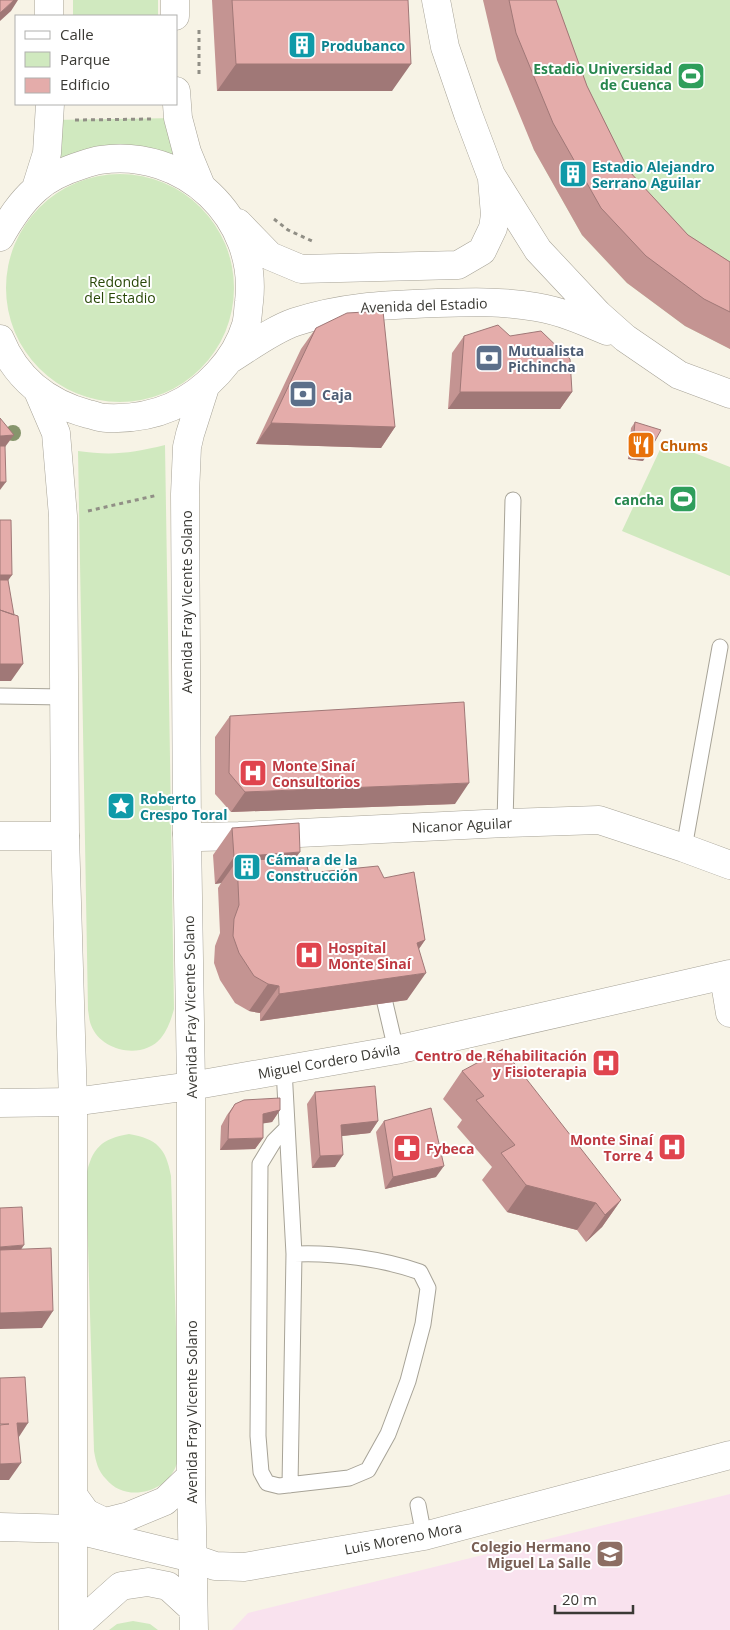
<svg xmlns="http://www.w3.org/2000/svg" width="730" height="1630" font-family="'Open Sans',sans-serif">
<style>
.education{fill:#f9e2ee}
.green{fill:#d0e9bf}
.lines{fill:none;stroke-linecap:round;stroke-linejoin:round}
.lane-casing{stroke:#a7a397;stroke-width:17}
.street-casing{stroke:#a7a397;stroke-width:29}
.secondary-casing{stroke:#a7a397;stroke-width:29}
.path{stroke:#918f86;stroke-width:3;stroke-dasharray:4 4;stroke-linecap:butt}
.lane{stroke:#fff;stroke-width:15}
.street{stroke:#fff;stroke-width:28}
.secondary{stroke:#fff;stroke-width:28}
.tree{fill:#86956c}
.wall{fill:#c49492}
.shaded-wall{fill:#a07877}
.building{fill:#e4acaa;stroke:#a07877}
.labels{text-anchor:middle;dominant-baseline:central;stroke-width:4;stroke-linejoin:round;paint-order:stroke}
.culture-label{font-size:14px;font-weight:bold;fill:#0d838f;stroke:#fff;text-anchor:start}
.leisure-label{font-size:14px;font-weight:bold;fill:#27864d;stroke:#fff;text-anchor:end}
.park-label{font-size:14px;fill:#294808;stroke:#fff}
.street-label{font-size:14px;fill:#3a3934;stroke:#fff}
.service-label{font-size:14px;font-weight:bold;fill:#4e5e75;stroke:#fff;text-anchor:start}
.food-label{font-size:14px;font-weight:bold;fill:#c56008;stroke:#fff;text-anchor:start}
.health-label{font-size:14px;font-weight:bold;fill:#be3a42;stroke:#fff;text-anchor:start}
.education-label{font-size:14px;font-weight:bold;fill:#785e54;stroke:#fff;text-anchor:end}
</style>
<rect width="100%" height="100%" fill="#f7f3e6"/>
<path class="education" d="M 730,1494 L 730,1630 L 232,1630 L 248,1613 Z"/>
<path class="green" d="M 73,0 L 158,0 L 158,16 L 73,16 Z
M 483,0 L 730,0 L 730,349 L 685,326 L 627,283 L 582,235 L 534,150 Z
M 178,118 L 187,152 L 171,168 L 67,169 L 47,153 L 50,120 Z
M6 288a114 114 0 1 1 228 0a114 114 0 1 1-228 0Z
M 664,441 L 730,467 L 730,576 L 622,531 Z
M 165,445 L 174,1009 C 171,1020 168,1029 161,1038 C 143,1060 101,1052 91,1025 C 89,1020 89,1015 88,1010 L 78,451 C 112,456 132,453 165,445 Z
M 129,1134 C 157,1139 166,1148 171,1176 L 180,1451 C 179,1456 178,1462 176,1466 C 166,1493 125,1503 106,1479 C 98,1471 96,1462 94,1451 L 86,1176 C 92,1148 101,1139 129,1134 Z
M 133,1621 L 150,1624 L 158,1630 L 109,1630 L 117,1624 Z"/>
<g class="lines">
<defs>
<path id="lane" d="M 0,696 L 64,697
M 505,823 L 513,500
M 684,848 L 720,647
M 385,1003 L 396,1050
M 284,1069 L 294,1254 L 290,1485
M 287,1128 L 274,1141 L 260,1164 L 258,1436 L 261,1472 L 267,1483 L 279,1486 L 349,1478 L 368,1470 L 388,1434 L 408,1381 L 423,1324 L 428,1288 L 420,1272 C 384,1259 332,1252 294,1254
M 418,1505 L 424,1536"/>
<path id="street" d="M 187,834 L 200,837 L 239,836 L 505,823 L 599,820 L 684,848 L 730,865
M 0,836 L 65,836
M 724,977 L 730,1013
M 0,1103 L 73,1102 L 191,1086 L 396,1050 L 730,974
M 0,1527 L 73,1529 L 192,1558 L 215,1566 L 244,1567 L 424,1536 L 730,1455"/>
<path id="secondary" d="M 49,0 L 49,16
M 175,0 L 175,16
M 436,0 L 445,47 L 468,114 L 491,175 L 538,250 L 598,314 L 625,338 L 679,375 L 730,394
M 176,91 L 178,118 L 187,152 L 201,186
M 36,188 L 47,153 L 50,104
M 238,223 L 270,256 L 301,269 L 458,265 L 482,251 L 493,228 L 495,215 L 492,179
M 0,237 C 10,219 20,203 36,189 C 48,178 66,170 82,165 C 88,163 94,161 100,160 C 184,147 259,218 249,302 C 248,309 248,318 246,325 C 241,342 230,360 218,373 C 188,406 151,420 106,418 C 100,418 94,415 88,414 C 47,403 16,378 0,339
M 229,360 C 250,347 272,330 295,322 C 344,306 387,305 437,303 C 470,302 503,301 536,307 C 561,311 584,321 607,331
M 38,391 L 56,433 L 63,516 L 65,836 L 73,1102 L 73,1630
M 73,1495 L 86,1513 L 105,1522 L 129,1516 L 165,1501 L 191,1476
M 73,1629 L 121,1586 L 148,1582 L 168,1586 L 193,1609
M 194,1630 L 191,1476 L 191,1086 L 187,834 L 185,494 L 187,447 L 190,434 L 205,387"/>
</defs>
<use href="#lane" class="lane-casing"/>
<use href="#street" class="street-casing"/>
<use href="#secondary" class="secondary-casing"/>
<path class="path" d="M 199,30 L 199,76
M 75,120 L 152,119
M 274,219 L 288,230 L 312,241
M 88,511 L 158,495"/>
<use href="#lane" class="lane"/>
<use href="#street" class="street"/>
<use href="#secondary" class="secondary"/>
</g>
<circle class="tree" cx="13" cy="433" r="8"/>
<path class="wall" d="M 212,0 L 408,0 L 392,91 L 217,91 Z
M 483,0 L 556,0 L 587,86 L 629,171 L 688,235 L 730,262 L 730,349 L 685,326 L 627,283 L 582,235 L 534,150 L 497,60 Z
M 316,328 L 395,427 L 381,448 L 256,444 L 301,349 Z
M 464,336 L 572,392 L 560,409 L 448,409 L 452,353 Z
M 635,422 L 643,461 L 628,459 L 631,428 Z
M 230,716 L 455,804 L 231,812 L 215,794 L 215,737 Z
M 232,828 L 296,857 L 309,873 L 384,878 L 425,940 L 419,949 L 407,1000 L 260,1021 L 260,1013 L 249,1011 L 235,1003 L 220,980 L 214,963 L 215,946 L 220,933 L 218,888 L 221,883 L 215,884 L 213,855 Z
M 462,1071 L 621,1200 L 602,1227 L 586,1242 L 577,1230 L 507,1212 L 482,1180 L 492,1167 L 457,1127 L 462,1120 L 443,1099 Z
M 315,1092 L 378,1121 L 370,1133 L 342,1136 L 335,1167 L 312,1168 L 307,1104 Z
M 235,1104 L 280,1110 L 272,1122 L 263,1123 L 263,1138 L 255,1149 L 220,1150 L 221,1126 L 227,1115 Z
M 384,1121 L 436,1177 L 385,1189 L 376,1132 Z"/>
<path class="shaded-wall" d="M 14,0 L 18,0 L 11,11 L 0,21 L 0,13 Z
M 236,64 L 411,64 L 392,91 L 217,91 Z
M 460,392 L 572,392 L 560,409 L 448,409 Z
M 271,423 L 395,427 L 381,448 L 256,444 Z
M 14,435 L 2,451 L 0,452 L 0,436 Z
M 632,453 L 647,455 L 643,461 L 628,459 Z
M 0,482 L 6,482 L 0,490 Z
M 0,575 L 12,575 L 0,592 Z
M 0,664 L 23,664 L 11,681 L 0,681 Z
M 469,783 L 455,804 L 231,812 L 245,792 Z
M 300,852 L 281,879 L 237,861 L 221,883 L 215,884 L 234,857 Z
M 425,940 L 406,967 L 417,943 Z
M 426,973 L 407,1000 L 260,1021 L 279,994 Z
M 268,984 L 279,986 L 260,1013 L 249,1011 Z
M 280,1110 L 272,1122 L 254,1125 L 263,1114 Z
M 378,1121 L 370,1133 L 333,1137 L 341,1125 Z
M 263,1138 L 255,1149 L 220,1150 L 228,1139 Z
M 343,1155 L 335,1167 L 312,1168 L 320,1156 Z
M 444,1166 L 436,1177 L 385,1189 L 393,1177 Z
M 526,1185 L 596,1203 L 577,1230 L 507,1212 Z
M 621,1200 L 602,1227 L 586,1242 L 605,1215 Z
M 24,1245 L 13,1262 L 0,1263 L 0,1247 Z
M 53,1311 L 42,1328 L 0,1329 L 0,1313 Z
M 17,1423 L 28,1423 L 17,1440 Z
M 21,1463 L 9,1480 L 0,1480 L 0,1464 Z"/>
<path class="building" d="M 0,0 L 14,0 L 0,13 Z
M 232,0 L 408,0 L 411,64 L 236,64 Z
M 509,0 L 556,0 L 587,86 L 629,171 L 688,235 L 730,262 L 730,312 L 704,299 L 646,256 L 601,208 L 553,123 L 516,33 Z
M 383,311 L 395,427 L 271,423 L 316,328 L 347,313 Z
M 498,325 L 510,336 L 541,331 L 570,359 L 572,392 L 460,392 L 464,336 Z
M 0,418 L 14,435 L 0,436 Z
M 635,422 L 661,430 L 647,455 L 632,453 Z
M 0,446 L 5,446 L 6,482 L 0,482 Z
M 0,520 L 11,520 L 12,575 L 0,575 Z
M 0,580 L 8,580 L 14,615 L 0,610 Z
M 0,610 L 18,616 L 23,664 L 0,664 Z
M 464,702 L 469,783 L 245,792 L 229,773 L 230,716 Z
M 299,823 L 300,852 L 234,857 L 232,828 Z
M 304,857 L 309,873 L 378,866 L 384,878 L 414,872 L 425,940 L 417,943 L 426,973 L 279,994 L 279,986 L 268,984 L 254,976 L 239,953 L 233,936 L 234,919 L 239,905 L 237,861 Z
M 503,1049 L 621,1200 L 605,1215 L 596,1203 L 526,1185 L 501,1153 L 515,1145 L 476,1100 L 484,1096 L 462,1071 Z
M 375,1086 L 378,1121 L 341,1125 L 343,1155 L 320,1156 L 315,1092 Z
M 280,1098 L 280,1110 L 263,1114 L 263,1138 L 228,1139 L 229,1114 L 235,1104 L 244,1100 Z
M 431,1108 L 444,1166 L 393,1177 L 384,1121 Z
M 22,1207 L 24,1245 L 0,1247 L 0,1208 Z
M 51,1248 L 53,1311 L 0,1313 L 0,1250 Z
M 25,1377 L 28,1423 L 17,1423 L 21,1463 L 0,1464 L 0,1425 L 9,1424 L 0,1424 L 0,1378 Z"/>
<defs>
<symbol id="building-square" viewBox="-11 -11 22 22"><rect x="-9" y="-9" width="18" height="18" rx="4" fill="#0f9aa8" stroke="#fff"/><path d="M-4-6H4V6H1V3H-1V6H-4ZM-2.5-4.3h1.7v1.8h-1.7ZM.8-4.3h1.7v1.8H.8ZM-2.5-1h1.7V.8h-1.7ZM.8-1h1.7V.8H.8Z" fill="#fff"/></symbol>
<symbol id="stadium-square" viewBox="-11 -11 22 22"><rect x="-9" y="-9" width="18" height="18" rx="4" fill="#2e9e5b" stroke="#fff"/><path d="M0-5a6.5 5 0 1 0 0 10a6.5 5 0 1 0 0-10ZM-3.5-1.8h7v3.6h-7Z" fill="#fff"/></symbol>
<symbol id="bank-square" viewBox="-11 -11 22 22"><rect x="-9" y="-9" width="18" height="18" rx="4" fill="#5c6f8a" stroke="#fff"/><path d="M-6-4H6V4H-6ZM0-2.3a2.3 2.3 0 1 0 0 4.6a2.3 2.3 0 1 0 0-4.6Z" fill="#fff"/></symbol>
<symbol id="restaurant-square" viewBox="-11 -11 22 22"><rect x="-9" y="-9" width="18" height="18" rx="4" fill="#e8710a" stroke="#fff"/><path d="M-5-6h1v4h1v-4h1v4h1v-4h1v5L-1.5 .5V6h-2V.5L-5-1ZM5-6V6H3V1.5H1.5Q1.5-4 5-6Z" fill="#fff"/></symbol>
<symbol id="hospital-square" viewBox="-11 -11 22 22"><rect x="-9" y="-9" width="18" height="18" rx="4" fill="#e0444e" stroke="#fff"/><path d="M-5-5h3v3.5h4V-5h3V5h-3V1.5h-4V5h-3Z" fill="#fff"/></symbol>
<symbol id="sight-square" viewBox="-11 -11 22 22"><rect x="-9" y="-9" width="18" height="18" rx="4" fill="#0f9aa8" stroke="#fff"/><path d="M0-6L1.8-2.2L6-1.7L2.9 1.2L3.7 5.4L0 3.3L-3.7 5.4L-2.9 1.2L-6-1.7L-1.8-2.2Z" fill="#fff"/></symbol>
<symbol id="pharmacy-square" viewBox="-11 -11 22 22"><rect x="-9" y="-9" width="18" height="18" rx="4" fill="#e0444e" stroke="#fff"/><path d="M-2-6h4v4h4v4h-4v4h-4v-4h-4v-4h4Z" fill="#fff"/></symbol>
<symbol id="school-square" viewBox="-11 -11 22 22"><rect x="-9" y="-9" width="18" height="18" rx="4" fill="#8d6e63" stroke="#fff"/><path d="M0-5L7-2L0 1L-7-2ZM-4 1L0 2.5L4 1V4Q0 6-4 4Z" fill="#fff"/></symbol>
</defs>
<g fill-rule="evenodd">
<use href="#building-square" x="286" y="29" width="32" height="32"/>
<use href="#stadium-square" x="675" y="60" width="32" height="32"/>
<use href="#building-square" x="557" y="158" width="32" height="32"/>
<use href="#bank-square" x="473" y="342" width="32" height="32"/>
<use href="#bank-square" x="287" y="378" width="32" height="32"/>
<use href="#restaurant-square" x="625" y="429" width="32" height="32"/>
<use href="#stadium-square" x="667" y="483" width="32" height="32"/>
<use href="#hospital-square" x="237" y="757" width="32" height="32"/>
<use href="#sight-square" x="105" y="790" width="32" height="32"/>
<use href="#building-square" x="231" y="851" width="32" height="32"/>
<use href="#hospital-square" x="293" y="939" width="32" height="32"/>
<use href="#hospital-square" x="590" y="1047" width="32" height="32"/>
<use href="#hospital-square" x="656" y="1131" width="32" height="32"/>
<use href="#pharmacy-square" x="391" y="1132" width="32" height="32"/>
<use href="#school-square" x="594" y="1538" width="32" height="32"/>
</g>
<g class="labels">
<g class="culture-label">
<text x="321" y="45">Produbanco</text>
<text x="592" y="166">Estadio Alejandro<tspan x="592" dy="16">Serrano Aguilar</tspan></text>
<text x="140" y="798">Roberto<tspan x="140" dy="16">Crespo Toral</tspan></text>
<text x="266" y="859">Cámara de la<tspan x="266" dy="16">Construcción</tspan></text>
</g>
<g class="leisure-label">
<text x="672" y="68">Estadio Universidad<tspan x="672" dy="16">de Cuenca</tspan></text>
<text x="664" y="499">cancha</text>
</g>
<g class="park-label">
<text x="120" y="281">Redondel<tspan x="120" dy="16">del Estadio</tspan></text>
</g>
<g class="street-label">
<text transform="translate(424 305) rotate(-2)">Avenida del Estadio</text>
<text transform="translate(186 602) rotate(-90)">Avenida Fray Vicente Solano</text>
<text transform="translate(462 825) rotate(-3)">Nicanor Aguilar</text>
<text transform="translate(190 1007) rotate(-91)">Avenida Fray Vicente Solano</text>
<text transform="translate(329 1061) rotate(-10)">Miguel Cordero Dávila</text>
<text transform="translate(191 1412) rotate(-90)">Avenida Fray Vicente Solano</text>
<text transform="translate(403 1538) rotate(-11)">Luis Moreno Mora</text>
</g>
<g class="service-label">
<text x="508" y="350">Mutualista<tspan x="508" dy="16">Pichincha</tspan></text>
<text x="322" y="394">Caja</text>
</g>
<g class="food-label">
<text x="660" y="445">Chums</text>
</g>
<g class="health-label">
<text x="272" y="765">Monte Sinaí<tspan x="272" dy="16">Consultorios</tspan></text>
<text x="328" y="947">Hospital<tspan x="328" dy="16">Monte Sinaí</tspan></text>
<text x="587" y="1055" text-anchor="end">Centro de Rehabilitación<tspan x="587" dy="16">y Fisioterapia</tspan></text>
<text x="653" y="1139" text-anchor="end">Monte Sinaí<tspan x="653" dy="16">Torre 4</tspan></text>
<text x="426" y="1148">Fybeca</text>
</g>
<g class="education-label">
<text x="591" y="1546">Colegio Hermano<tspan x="591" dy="16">Miguel La Salle</tspan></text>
</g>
</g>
<rect x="15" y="15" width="162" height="90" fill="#ffffff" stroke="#b0b0ae"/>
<rect x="25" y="31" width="25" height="8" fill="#ffffff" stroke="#b0b0ae"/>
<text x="60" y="40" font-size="15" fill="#3a3934">Calle</text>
<rect x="25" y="52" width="25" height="15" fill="#d0e9bf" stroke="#b0b0ae"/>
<text x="60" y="65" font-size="15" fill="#3a3934">Parque</text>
<rect x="25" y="78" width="25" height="15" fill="#e4acaa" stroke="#b0b0ae"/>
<text x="60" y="90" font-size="15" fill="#3a3934">Edificio</text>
<path d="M555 1605v8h78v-8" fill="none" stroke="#3a3934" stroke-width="2.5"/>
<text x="562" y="1605" font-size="15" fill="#3a3934" stroke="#ffffff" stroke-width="4" paint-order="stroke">20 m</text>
</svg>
